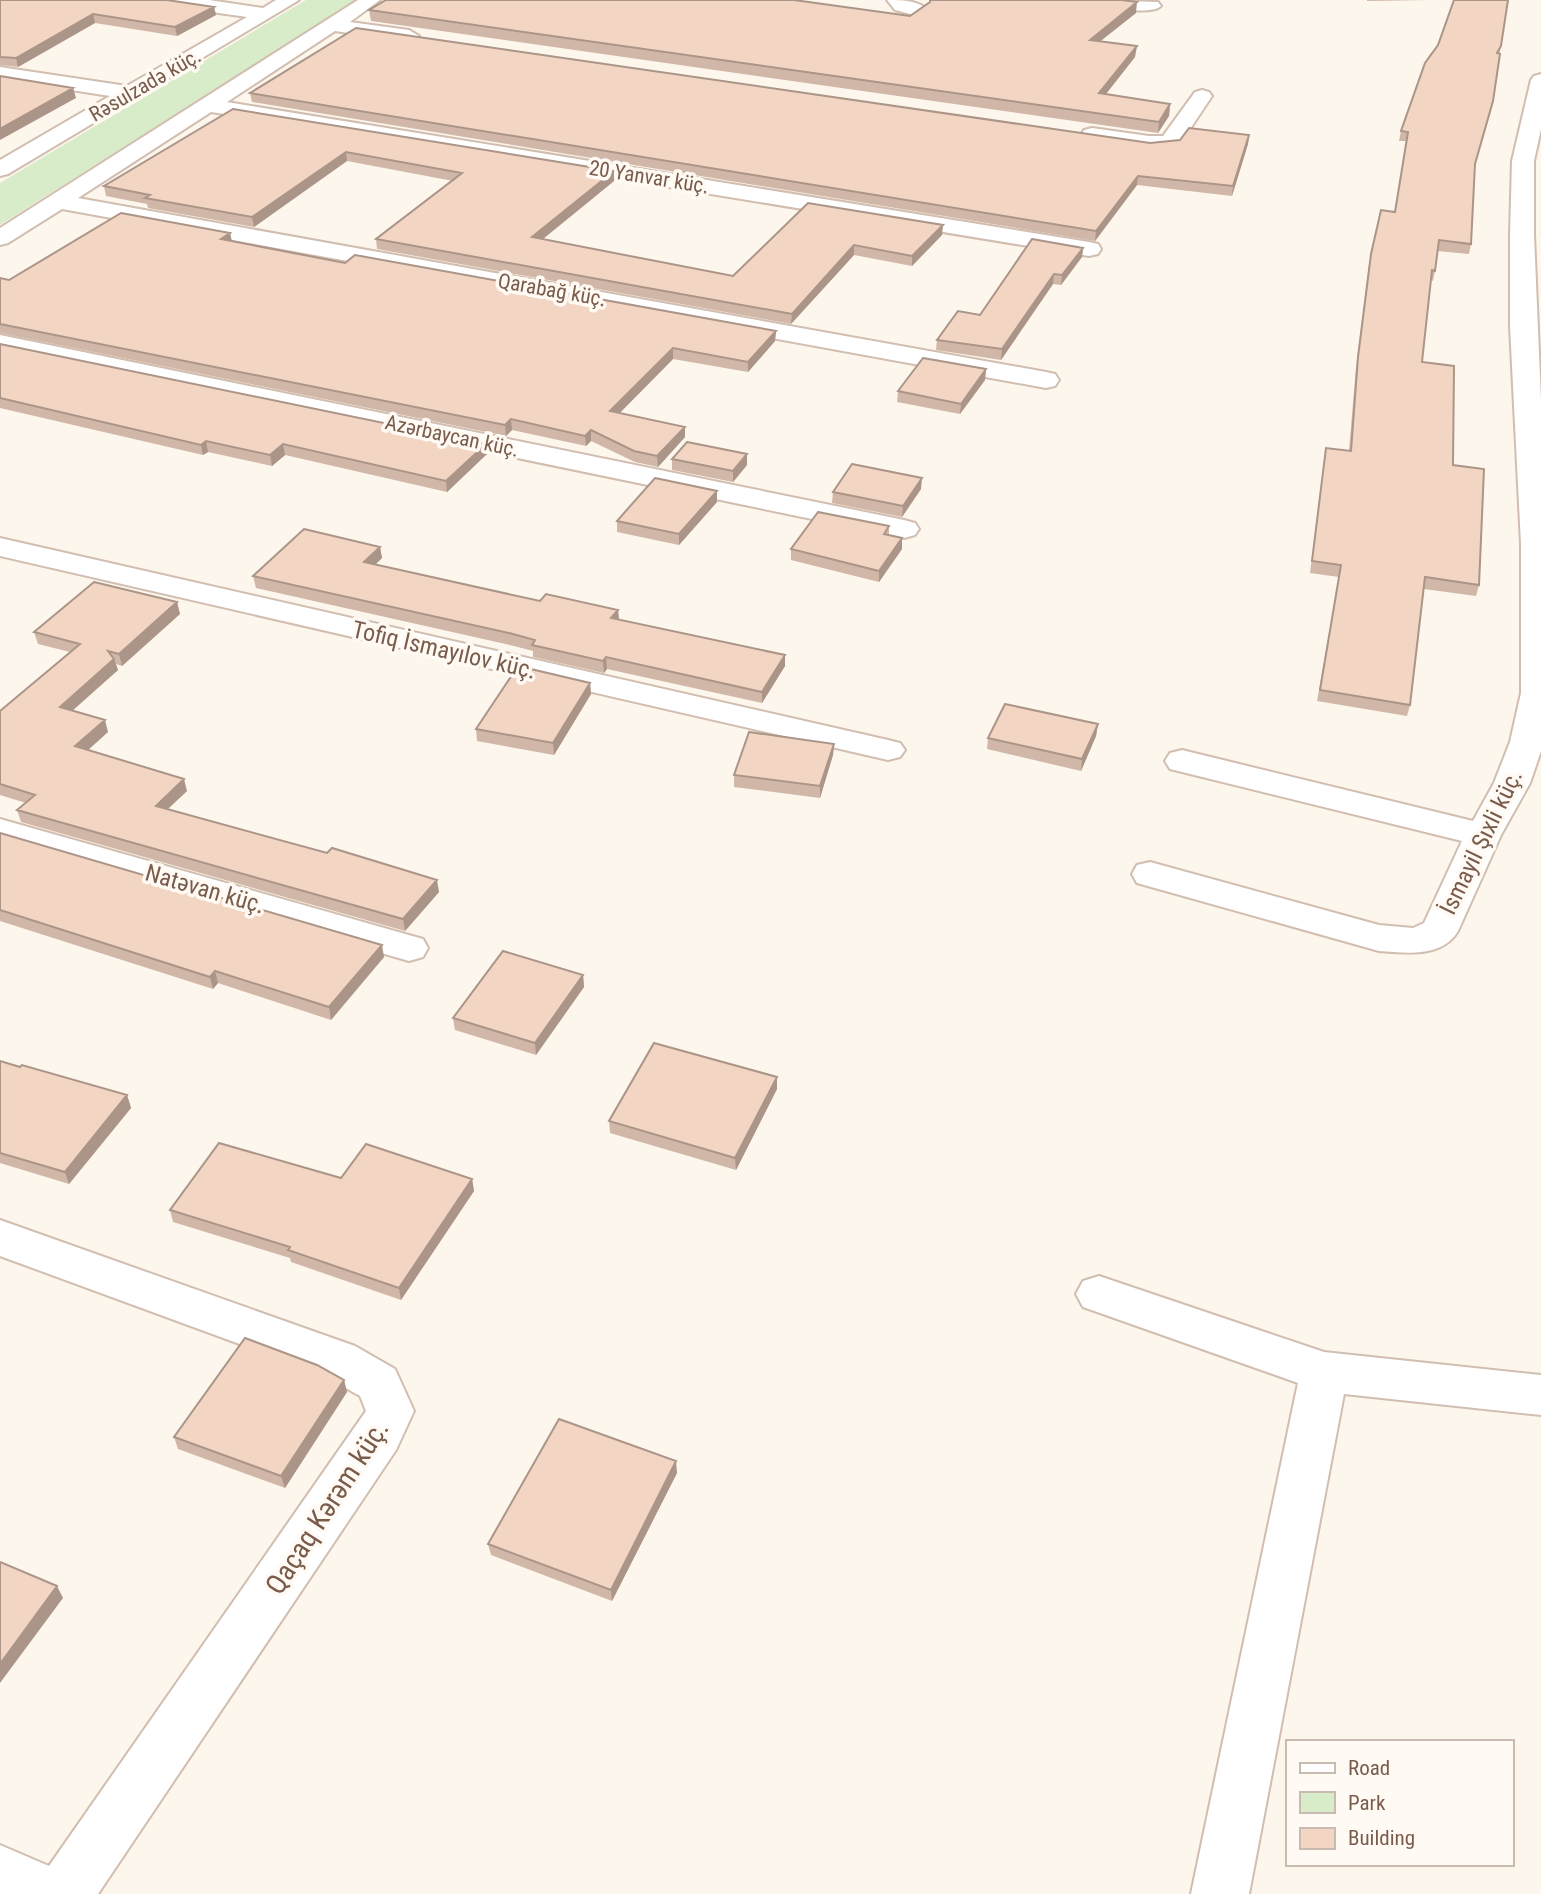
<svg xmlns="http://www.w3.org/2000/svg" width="1541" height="1894" font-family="'Roboto Condensed',sans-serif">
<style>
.green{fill:#d8ecc9}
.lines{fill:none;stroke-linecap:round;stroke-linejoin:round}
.minor-casing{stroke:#d1beb0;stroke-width:4}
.minor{fill:#fff;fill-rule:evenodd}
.wall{fill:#d1b7a8}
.shaded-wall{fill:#aa9588}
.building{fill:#f3d5c3;stroke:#aa9588;stroke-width:2}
.labels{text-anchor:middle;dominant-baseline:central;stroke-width:7;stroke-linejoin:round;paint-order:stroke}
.far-street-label{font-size:21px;fill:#7a5c4d;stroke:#fffaf3}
.street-label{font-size:24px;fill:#7a5c4d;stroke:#fffaf3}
.near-street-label{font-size:28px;fill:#7a5c4d;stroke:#fffaf3}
</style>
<rect width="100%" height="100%" fill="#fdf6ec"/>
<path class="green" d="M 306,0 L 357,0 L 0,225 L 0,183 Z"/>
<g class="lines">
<defs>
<path id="minor" d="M 160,0 L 209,0 L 263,8 L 276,0 L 299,0 L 8,174 L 0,176 L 0,160 L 110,96 L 0,79 L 0,67 L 127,86 L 247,17 L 169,6 Z
M 358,0 L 380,0 L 350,22 L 409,30 L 419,36 L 409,42 L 335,31 L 227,102 L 1089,242 L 1098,244 L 1101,249 L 1098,254 L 1089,256 L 211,112 L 78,198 L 1046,372 L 1055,374 L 1059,380 L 1055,386 L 1046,388 L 62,209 L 8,243 L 0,245 L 0,228 Z
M 887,0 C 900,0 918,0 928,10 L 918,16 L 895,10 Z
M 1095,0 L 1158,2 L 1161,6 C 1153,15 1102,9 1095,0 Z
M 1541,74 L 1541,129 L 1534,161 L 1534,235 L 1541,400 L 1541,751 L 1530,783 L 1501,835 L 1458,931 C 1442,958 1406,953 1379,951 L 1137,883 L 1132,874 L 1137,865 L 1150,862 L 1379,925 L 1413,928 L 1424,923 L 1462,841 L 1170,769 L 1165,761 L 1170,753 L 1182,750 L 1473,821 L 1494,783 L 1510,742 L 1521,693 L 1521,544 L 1510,326 L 1510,235 L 1512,161 L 1531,80 L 1534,76 Z
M 1202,90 L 1209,92 L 1212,96 L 1178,147 L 1149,150 L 1092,142 L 1084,140 L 1081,135 L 1084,130 L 1092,128 L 1149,136 L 1163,136 L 1195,92 Z
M 0,335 L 904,520 L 915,523 L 919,529 L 915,535 L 904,538 L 0,351 Z
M 0,538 L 888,740 L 900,743 L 905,750 L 900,757 L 888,760 L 0,556 Z
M 0,819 L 423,939 L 428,948 L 423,957 L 409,961 L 0,843 Z
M 0,1220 L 355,1346 L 395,1369 L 414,1411 L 396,1450 L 98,1894 L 0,1894 L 0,1845 L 49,1866 L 366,1411 L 360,1396 L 321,1374 L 0,1256 Z
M 1099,1276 L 1324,1352 L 1541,1375 L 1541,1415 L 1344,1394 L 1249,1894 L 1191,1894 L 1298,1383 L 1083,1307 L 1076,1294 L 1083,1281 Z"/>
</defs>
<use href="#minor" class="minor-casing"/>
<use href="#minor" class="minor"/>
</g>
<path class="wall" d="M 0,0 L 214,7 L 216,15 L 177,36 L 95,23 L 18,67 L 0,65 Z
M 929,0 L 1122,0 L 1136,13 L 1100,41 L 1135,57 L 1106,94 L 1170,104 L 1169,116 L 1158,133 L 371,21 L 369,10 L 910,16 L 929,2 Z
M 1367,0 L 1430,0 L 1367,1 Z
M 1438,45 L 1501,46 L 1475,166 L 1471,244 L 1469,254 L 1437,251 L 1435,271 L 1433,281 L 1431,280 L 1422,362 L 1453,465 L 1479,585 L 1476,596 L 1424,589 L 1410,705 L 1407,716 L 1317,701 L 1339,577 L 1310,573 L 1326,448 L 1349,451 L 1356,367 L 1369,264 L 1381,210 L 1395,212 L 1406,141 L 1399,141 L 1401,131 Z
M 250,93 L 1150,143 L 1249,135 L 1248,144 L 1232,196 L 1137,185 L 1095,241 L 252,102 Z
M 233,109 L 614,171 L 614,181 L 543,239 L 733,276 L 808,203 L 942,235 L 912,266 L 854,255 L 791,324 L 377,249 L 376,239 L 453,181 L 347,161 L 254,227 L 148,208 L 147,204 L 106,196 L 104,186 Z
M 230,233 L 232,241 L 345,263 L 776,331 L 775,341 L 748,372 L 673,359 L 619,413 L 685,437 L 658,467 L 635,462 L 591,441 L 586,446 L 512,430 L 506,436 L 0,333 L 0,278 L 9,280 Z
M 1083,248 L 1082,257 L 1061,285 L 1053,284 L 1001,360 L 936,350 L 937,340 L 980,315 Z
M 0,344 L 486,444 L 487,454 L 447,492 L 285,455 L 272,466 L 208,452 L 203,455 L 0,408 Z
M 986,369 L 985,380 L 960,414 L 897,402 L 898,391 Z
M 672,459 L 747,465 L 733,482 L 672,470 Z
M 921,489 L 902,517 L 832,503 L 833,492 Z
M 717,502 L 679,545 L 617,532 L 617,521 Z
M 889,526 L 889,535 L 902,549 L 879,582 L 791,560 L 791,549 Z
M 380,547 L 382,558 L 375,565 L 540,601 L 618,610 L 619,620 L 785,666 L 762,703 L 607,669 L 604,673 L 533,657 L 533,651 L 514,646 L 256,588 L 253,576 Z
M 177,602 L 180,614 L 122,666 L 116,664 L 118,670 L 72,711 L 108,732 L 88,750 L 187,791 L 168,809 L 439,892 L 405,931 L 21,822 L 17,810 L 26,803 L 0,795 L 0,711 L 70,652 L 38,644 L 34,632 Z
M 590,683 L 591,694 L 554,755 L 477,741 L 476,729 Z
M 1098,724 L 1096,736 L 1081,771 L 987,749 L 988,738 Z
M 834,744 L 833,755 L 820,798 L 734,787 L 734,775 Z
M 0,833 L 384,957 L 331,1020 L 218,983 L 213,989 L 0,921 Z
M 583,975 L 584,987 L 536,1055 L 455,1030 L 453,1018 Z
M 0,1061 L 127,1095 L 131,1108 L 69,1184 L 0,1163 Z
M 777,1077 L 777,1089 L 736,1170 L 610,1133 L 609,1121 Z
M 472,1179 L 474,1191 L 401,1300 L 291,1262 L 290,1258 L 173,1222 L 170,1210 Z
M 344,1380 L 347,1392 L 285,1488 L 178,1449 L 174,1437 Z
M 677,1473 L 612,1601 L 491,1555 L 488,1544 Z"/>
<path class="shaded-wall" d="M 1137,2 L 1136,13 L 1088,51 L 1090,40 Z
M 214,7 L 216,15 L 177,36 L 175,27 Z
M 93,14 L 95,23 L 18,67 L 16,58 Z
M 1137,46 L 1135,57 L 1098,104 L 1099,93 Z
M 73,88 L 76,98 L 0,140 L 0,129 Z
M 1170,104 L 1169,116 L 1158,133 L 1159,122 Z
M 1249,135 L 1248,144 L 1232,196 L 1233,186 Z
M 346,152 L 347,161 L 254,227 L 252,217 Z
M 614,171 L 614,181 L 533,247 L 532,237 Z
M 1138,176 L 1137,185 L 1095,241 L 1096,231 Z
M 943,225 L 942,235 L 912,266 L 912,256 Z
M 230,233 L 232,243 L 221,239 Z
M 854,245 L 854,255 L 791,324 L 792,314 Z
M 1083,248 L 1082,257 L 1061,285 L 1062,275 Z
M 1054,274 L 1053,284 L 1001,360 L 1002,349 Z
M 776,331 L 775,341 L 748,372 L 748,362 Z
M 673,348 L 673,359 L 611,422 L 610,411 Z
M 986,369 L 985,380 L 960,414 L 961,404 Z
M 511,419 L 512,430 L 506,436 L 505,425 Z
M 685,427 L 685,437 L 658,467 L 657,456 Z
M 591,430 L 591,441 L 586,446 L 585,436 Z
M 206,441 L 208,452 L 203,455 L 201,445 Z
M 283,444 L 285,455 L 272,466 L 270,455 Z
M 486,444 L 487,454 L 447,492 L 446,481 Z
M 747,454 L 747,465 L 733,482 L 733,471 Z
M 922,478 L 921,489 L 902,517 L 903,506 Z
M 717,491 L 717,502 L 679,545 L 679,534 Z
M 902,538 L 902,549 L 879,582 L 879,571 Z
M 380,547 L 382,558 L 366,573 L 364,562 Z
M 177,602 L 180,614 L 122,666 L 119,654 Z
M 618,610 L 619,621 L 611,618 Z
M 785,655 L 785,666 L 762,703 L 762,692 Z
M 606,657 L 607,669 L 604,673 L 603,661 Z
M 114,659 L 118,670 L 63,719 L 60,707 Z
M 590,683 L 591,694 L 554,755 L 553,743 Z
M 105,720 L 108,732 L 79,758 L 75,746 Z
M 1098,724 L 1096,736 L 1081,771 L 1082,759 Z
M 834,744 L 833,755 L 820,798 L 820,786 Z
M 184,779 L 187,791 L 159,817 L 156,806 Z
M 437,880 L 439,892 L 405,931 L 403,919 Z
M 382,945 L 384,957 L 331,1020 L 329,1007 Z
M 215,971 L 218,983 L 213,989 L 210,977 Z
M 583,975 L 584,987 L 536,1055 L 535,1043 Z
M 777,1077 L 777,1089 L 736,1170 L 735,1158 Z
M 127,1095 L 131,1108 L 69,1184 L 65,1172 Z
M 472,1179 L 474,1191 L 401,1300 L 399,1288 Z
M 344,1380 L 347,1392 L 285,1488 L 281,1476 Z
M 676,1461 L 677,1473 L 612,1601 L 611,1590 Z
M 57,1586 L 63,1598 L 0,1683 L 0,1664 Z"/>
<path class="building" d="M 0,0 L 167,0 L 214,7 L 175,27 L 93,14 L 16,58 L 0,57 Z
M 386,0 L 794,0 L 910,16 L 930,2 L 930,0 L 1122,0 L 1137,2 L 1090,40 L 1137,46 L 1099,93 L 1170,104 L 1159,122 L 369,10 Z
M 1454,0 L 1508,0 L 1501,46 L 1497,53 L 1500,54 L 1493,101 L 1475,164 L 1471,244 L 1439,240 L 1435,271 L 1432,270 L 1422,362 L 1454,366 L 1453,465 L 1484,469 L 1479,585 L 1425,577 L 1410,705 L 1320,690 L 1341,565 L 1312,561 L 1326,448 L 1351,451 L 1358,357 L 1371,254 L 1381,210 L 1395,212 L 1408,132 L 1401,131 L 1425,63 L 1438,45 Z
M 356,28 L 1150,143 L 1180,140 L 1189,128 L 1249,135 L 1233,186 L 1138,176 L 1096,231 L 250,93 Z
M 0,76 L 73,88 L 0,129 Z
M 233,109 L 614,171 L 532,237 L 733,276 L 808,203 L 943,225 L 912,256 L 854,245 L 792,314 L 376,239 L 462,173 L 346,152 L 252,217 L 145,198 L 150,195 L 104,186 Z
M 121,213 L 230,233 L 221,239 L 345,263 L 355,255 L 776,331 L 748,362 L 673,348 L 610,411 L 685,427 L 657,456 L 634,451 L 591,430 L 585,436 L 511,419 L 505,425 L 0,324 L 0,278 L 9,280 Z
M 1032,239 L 1083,248 L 1062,275 L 1054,274 L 1002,349 L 937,340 L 958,311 L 980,315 Z
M 0,344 L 486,444 L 446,481 L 283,444 L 270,455 L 206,441 L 201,445 L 0,398 Z
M 923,358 L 986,369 L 961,404 L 898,391 Z
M 687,442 L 747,454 L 733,471 L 672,459 Z
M 852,464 L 922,478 L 903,506 L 833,492 Z
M 655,478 L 717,491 L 679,534 L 617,521 Z
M 818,512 L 889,526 L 884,534 L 902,538 L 879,571 L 791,549 Z
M 304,529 L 380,547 L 364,562 L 540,601 L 546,594 L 618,610 L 611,618 L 785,655 L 762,692 L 606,657 L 603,661 L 532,645 L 535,640 L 513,634 L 253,576 Z
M 94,582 L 177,602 L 119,654 L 108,651 L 114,659 L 60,707 L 105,720 L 75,746 L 184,779 L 156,806 L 327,853 L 332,848 L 437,880 L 403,919 L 17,810 L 35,795 L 0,784 L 0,711 L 80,644 L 34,632 Z
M 518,666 L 590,683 L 553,743 L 476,729 Z
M 1005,704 L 1098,724 L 1082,759 L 988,738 Z
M 749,732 L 834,744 L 820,786 L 734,775 Z
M 0,833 L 382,945 L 329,1007 L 215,971 L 210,977 L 0,910 Z
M 503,951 L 583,975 L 535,1043 L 453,1018 Z
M 654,1043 L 777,1077 L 735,1158 L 609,1121 Z
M 0,1061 L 20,1067 L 22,1065 L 127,1095 L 65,1172 L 0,1153 Z
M 219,1143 L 341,1178 L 366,1144 L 472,1179 L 399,1288 L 288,1250 L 290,1247 L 170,1210 Z
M 245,1338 L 317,1365 L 344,1380 L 281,1476 L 174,1437 Z
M 559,1419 L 676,1461 L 611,1590 L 488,1544 Z
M 0,1562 L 57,1586 L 0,1664 Z"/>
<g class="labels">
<g class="far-street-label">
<text transform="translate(145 85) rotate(-30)">Rəsulzadə küç.</text>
<text transform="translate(649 177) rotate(9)">20 Yanvar küç.</text>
<text transform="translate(552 290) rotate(10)">Qarabağ küç.</text>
<text transform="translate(452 436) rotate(12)">Azərbaycan küç.</text>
</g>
<g class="street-label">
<text transform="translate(444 650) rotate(13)">Tofiq İsmayılov küç.</text>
<text transform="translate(1481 842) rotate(-64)">İsmayil Şıxli küç.</text>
<text transform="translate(205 889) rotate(16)">Natəvan küç.</text>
</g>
<g class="near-street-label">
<text transform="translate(327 1507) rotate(-57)">Qaçaq Kərəm küç.</text>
</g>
</g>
<rect x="1286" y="1740" width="228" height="126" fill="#fffaf3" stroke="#cabbb1" stroke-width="2"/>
<rect x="1300" y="1763" width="35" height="10" fill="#ffffff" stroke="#cabbb1" stroke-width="2"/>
<text x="1348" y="1775" font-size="21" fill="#7a5c4d">Road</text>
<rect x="1300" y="1792" width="35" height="21" fill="#d8ecc9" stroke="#cabbb1" stroke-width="2"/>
<text x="1348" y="1810" font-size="21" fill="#7a5c4d">Park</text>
<rect x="1300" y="1828" width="35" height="21" fill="#f3d5c3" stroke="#cabbb1" stroke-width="2"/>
<text x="1348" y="1845" font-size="21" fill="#7a5c4d">Building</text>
</svg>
